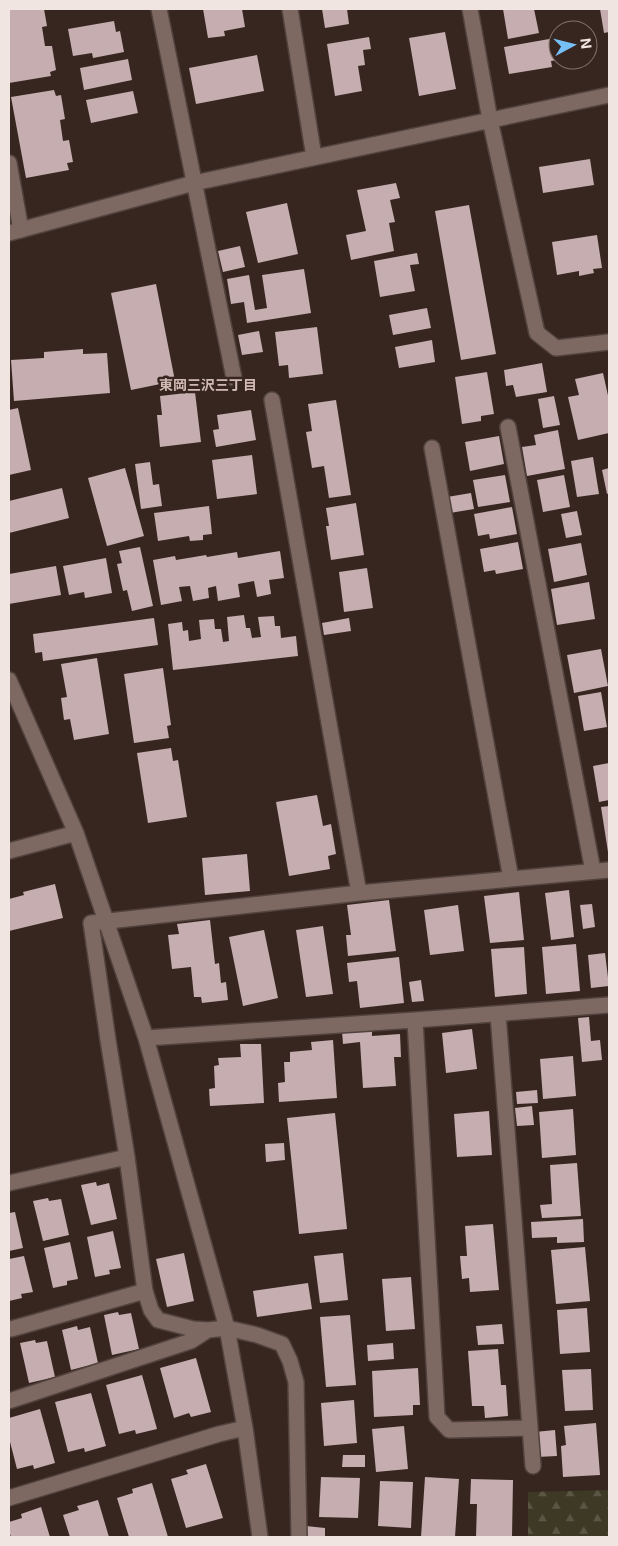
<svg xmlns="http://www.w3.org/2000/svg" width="618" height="1546" font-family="Inter,'Noto Sans JP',sans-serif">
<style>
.forest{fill:url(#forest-firs)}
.building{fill:#c5adb0}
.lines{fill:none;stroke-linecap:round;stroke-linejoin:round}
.service-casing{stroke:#51423d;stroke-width:18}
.minor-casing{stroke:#51423d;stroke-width:18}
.tertiary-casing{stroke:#51423d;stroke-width:18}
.service{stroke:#7d6962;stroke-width:15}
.minor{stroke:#7d6962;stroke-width:15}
.tertiary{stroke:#7d6962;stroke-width:15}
.labels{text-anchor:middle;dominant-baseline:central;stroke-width:5;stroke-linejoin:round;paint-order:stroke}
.neighbourhood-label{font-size:14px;font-weight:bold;fill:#d1bab3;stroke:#372620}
</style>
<defs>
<pattern id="forest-firs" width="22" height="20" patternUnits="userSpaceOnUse" patternTransform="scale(1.25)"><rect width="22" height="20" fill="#3d3924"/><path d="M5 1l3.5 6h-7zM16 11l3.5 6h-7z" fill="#5a5644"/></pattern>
</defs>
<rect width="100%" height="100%" fill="#372620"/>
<path class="forest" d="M 609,1490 L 609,1537 L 528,1537 L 528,1492 Z"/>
<path class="building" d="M 9,9 L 44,9 L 47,26 L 42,27 L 45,46 L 52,46 L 56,70 L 50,72 L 51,76 L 9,83 Z
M 203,9 L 242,9 L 245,27 L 224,31 L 225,36 L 208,38 Z
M 322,9 L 347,9 L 349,24 L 325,28 Z
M 503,9 L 534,9 L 539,33 L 508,39 Z
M 600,9 L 609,9 L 609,32 L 604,33 Z
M 114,21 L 116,32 L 120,31 L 124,52 L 93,58 L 92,53 L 73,56 L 68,29 Z
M 445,32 L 456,89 L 419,96 L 409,38 Z
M 369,37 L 371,49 L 363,50 L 365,65 L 358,66 L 362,91 L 335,96 L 327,44 Z
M 555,38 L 558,60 L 551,61 L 552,67 L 509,74 L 504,47 Z
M 257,55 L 264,91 L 196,104 L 189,68 Z
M 128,59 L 132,80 L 84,90 L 80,68 Z
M 54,90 L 56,96 L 61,95 L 65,119 L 60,120 L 63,141 L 69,140 L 73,162 L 67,163 L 69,170 L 26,178 L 11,97 Z
M 133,91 L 138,113 L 91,123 L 86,100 Z
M 590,159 L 594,185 L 543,193 L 539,167 Z
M 396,183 L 400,198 L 390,200 L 395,222 L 389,223 L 394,251 L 351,260 L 346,235 L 366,231 L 357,190 Z
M 287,203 L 298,254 L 258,263 L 246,212 Z
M 469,205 L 496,354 L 461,360 L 435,211 Z
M 597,235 L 602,268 L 593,269 L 594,273 L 579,276 L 579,271 L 557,275 L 552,242 Z
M 240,246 L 245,267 L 223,272 L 218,251 Z
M 417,253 L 419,264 L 410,265 L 415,291 L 380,297 L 374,261 Z
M 304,269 L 311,313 L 247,323 L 244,302 L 231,304 L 227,279 L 249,275 L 255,310 L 267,308 L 262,275 Z
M 156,284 L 175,381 L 131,390 L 111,293 Z
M 427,308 L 431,328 L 393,335 L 389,315 Z
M 317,327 L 323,374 L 289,378 L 288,365 L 279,366 L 275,332 Z
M 259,331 L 263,352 L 242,355 L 238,335 Z
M 432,340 L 435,362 L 399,368 L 395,347 Z
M 83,349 L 83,354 L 107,353 L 110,393 L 14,401 L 11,360 L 44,358 L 44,352 Z
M 542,363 L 547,392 L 516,397 L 513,385 L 506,386 L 504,370 Z
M 487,372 L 494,414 L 481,416 L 481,421 L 462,424 L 455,377 Z
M 603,373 L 609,400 L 609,433 L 578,440 L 568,397 L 579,395 L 575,379 Z
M 195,392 L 201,442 L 160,447 L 157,415 L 162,415 L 160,396 Z
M 554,396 L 560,425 L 543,428 L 538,399 Z
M 336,400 L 351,495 L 329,498 L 324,466 L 312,468 L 306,432 L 312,431 L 308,404 Z
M 18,408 L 31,470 L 9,475 L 9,410 Z
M 251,410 L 256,440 L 216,447 L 213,430 L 219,429 L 217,415 Z
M 558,430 L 565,469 L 527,476 L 522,447 L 536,445 L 534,435 Z
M 499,436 L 504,464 L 470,471 L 465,442 Z
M 252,455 L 257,494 L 217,499 L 212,460 Z
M 593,457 L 599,494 L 577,497 L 571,461 Z
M 150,462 L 153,485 L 159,484 L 162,506 L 141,509 L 135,464 Z
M 125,468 L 144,536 L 107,546 L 88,478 Z
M 609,468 L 609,493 L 607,494 L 602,470 Z
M 505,475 L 510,502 L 478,507 L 473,480 Z
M 564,475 L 570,507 L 543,512 L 537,480 Z
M 62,488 L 69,518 L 9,533 L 9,501 Z
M 471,493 L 474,509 L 450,513 L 447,497 Z
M 356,503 L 364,555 L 331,560 L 326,526 L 329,526 L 326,508 Z
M 209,506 L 212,534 L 203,535 L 203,540 L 190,541 L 189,536 L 158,541 L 154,513 Z
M 512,507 L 517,534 L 490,539 L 489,534 L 478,536 L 474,514 Z
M 577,511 L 582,535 L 566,538 L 561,514 Z
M 518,542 L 523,569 L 496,574 L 495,570 L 484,572 L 480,549 Z
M 581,543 L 587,575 L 554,582 L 548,549 Z
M 140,547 L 153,606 L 132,611 L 127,590 L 123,591 L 117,564 L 122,563 L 119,551 Z
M 280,551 L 284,578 L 269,580 L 271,594 L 257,597 L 254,581 L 238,584 L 240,597 L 218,601 L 216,586 L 208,588 L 209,598 L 193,601 L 190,586 L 179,587 L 182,601 L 161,605 L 153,560 L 175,556 L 176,560 L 206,555 L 207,557 L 237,552 L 238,558 Z
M 106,558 L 112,593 L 85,598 L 84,592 L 69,595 L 63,566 Z
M 56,566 L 61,595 L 9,604 L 9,574 Z
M 367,568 L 373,608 L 344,612 L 339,572 Z
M 589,582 L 595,619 L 557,625 L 551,589 Z
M 244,615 L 246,628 L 250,628 L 252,638 L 261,637 L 258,617 L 274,616 L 275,626 L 280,626 L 281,638 L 296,636 L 298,656 L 173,670 L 168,624 L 182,622 L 183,631 L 188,630 L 189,641 L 201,639 L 199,620 L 214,619 L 215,629 L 221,629 L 223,642 L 229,641 L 227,617 Z
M 154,618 L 158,645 L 43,661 L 42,652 L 35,653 L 33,634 Z
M 349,618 L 351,631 L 324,635 L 322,623 Z
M 601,649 L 608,686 L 574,693 L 567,655 Z
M 97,658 L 109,734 L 74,740 L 70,719 L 64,720 L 61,698 L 67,697 L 61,664 Z
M 163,668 L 171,725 L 167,726 L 169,738 L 134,743 L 124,674 Z
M 601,692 L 607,727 L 584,731 L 578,696 Z
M 171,748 L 173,761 L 178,760 L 187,817 L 148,823 L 137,753 Z
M 609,763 L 609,800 L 599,802 L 593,766 Z
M 317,795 L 323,826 L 331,824 L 336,854 L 328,856 L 330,869 L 289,876 L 276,802 Z
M 609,806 L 609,851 L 608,852 L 601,807 Z
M 247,854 L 250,891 L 205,895 L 202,858 Z
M 55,884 L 63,918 L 9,931 L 9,899 L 24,895 L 23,892 Z
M 569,890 L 574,937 L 551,940 L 545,893 Z
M 519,892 L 524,940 L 490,943 L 484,896 Z
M 389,900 L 396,951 L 348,956 L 346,935 L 351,935 L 347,905 Z
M 592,904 L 595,927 L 583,929 L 580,905 Z
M 458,905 L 464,951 L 430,955 L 424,910 Z
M 210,920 L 215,964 L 219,963 L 221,983 L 226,982 L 228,1000 L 202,1003 L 201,997 L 194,997 L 191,967 L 172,969 L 168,935 L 179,934 L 177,924 Z
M 323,926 L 333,994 L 306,997 L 296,930 Z
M 264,930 L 278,998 L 243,1006 L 229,937 Z
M 576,944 L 580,991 L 546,994 L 542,947 Z
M 524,947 L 527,994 L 495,997 L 491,949 Z
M 605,953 L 609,986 L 591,988 L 588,955 Z
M 399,957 L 404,1003 L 360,1008 L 357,981 L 349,982 L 347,963 Z
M 421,980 L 424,1001 L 412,1002 L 409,982 Z
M 589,1017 L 591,1041 L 600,1040 L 602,1060 L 582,1062 L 578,1018 Z
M 372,1029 L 372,1036 L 400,1034 L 401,1057 L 394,1057 L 396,1086 L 363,1088 L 360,1042 L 343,1044 L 342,1031 Z
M 472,1029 L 477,1069 L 446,1073 L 442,1033 Z
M 333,1040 L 337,1098 L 279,1102 L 278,1083 L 285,1082 L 284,1062 L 290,1062 L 290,1052 L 312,1050 L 311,1042 Z
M 240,1044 L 261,1044 L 264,1103 L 210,1106 L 209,1089 L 215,1088 L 214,1066 L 219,1065 L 218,1058 L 241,1057 Z
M 573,1056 L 576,1096 L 543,1099 L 540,1059 Z
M 537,1090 L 538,1103 L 517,1104 L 516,1092 Z
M 532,1106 L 534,1125 L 517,1126 L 515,1108 Z
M 573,1109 L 576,1155 L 542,1158 L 539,1112 Z
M 489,1111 L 492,1155 L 457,1157 L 454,1114 Z
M 335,1113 L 347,1229 L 299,1234 L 287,1118 Z
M 284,1143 L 285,1160 L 266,1162 L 265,1144 Z
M 577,1163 L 581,1216 L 542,1218 L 540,1205 L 552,1204 L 550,1165 Z
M 96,1182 L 97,1186 L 109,1183 L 117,1219 L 91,1225 L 81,1185 Z
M 48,1198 L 49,1201 L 61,1199 L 69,1235 L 43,1241 L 33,1201 Z
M 15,1212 L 23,1248 L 9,1251 L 9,1213 Z
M 583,1219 L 584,1242 L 557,1243 L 557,1237 L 532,1238 L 531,1222 Z
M 493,1224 L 499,1290 L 470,1292 L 469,1278 L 462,1279 L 460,1256 L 467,1256 L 465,1226 Z
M 113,1231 L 121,1268 L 109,1270 L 110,1274 L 95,1277 L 87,1237 Z
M 70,1242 L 78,1279 L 67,1281 L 67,1285 L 53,1288 L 44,1248 Z
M 585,1247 L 590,1301 L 556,1304 L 551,1250 Z
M 184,1253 L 194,1301 L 167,1307 L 156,1259 Z
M 343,1253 L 348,1300 L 320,1303 L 314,1256 Z
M 24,1256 L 33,1292 L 21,1294 L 22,1298 L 9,1301 L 9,1259 Z
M 411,1277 L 415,1329 L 386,1331 L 382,1279 Z
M 308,1283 L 312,1309 L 257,1317 L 253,1291 Z
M 587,1308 L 590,1352 L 560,1354 L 557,1310 Z
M 118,1312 L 119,1315 L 131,1313 L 139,1349 L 112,1355 L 104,1315 Z
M 350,1315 L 356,1385 L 326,1387 L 320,1317 Z
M 502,1324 L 504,1344 L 478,1345 L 476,1326 Z
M 77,1326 L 78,1330 L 90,1327 L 98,1363 L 71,1370 L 62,1330 Z
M 35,1340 L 36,1343 L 47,1341 L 55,1377 L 29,1383 L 20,1343 Z
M 393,1343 L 394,1359 L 368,1361 L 367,1345 Z
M 498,1349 L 501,1385 L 506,1385 L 508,1416 L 485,1418 L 484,1406 L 472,1406 L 468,1351 Z
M 196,1358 L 211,1412 L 191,1417 L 189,1413 L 174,1418 L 160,1368 Z
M 418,1368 L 420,1405 L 413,1405 L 413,1415 L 374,1417 L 372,1371 Z
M 591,1369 L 593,1410 L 565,1411 L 562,1370 Z
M 142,1375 L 157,1429 L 136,1434 L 135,1430 L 119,1434 L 106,1385 Z
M 91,1393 L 106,1446 L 85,1452 L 84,1448 L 68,1452 L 55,1402 Z
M 354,1400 L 357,1443 L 324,1446 L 321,1403 Z
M 40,1409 L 55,1463 L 34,1469 L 33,1465 L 17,1469 L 9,1438 L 9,1418 Z
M 596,1423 L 600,1475 L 563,1477 L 561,1446 L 566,1445 L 564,1426 Z
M 404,1426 L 408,1469 L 376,1472 L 372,1429 Z
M 555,1430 L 557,1456 L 537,1457 L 535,1432 Z
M 343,1455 L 365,1455 L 365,1467 L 342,1467 Z
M 206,1464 L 223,1518 L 186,1528 L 171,1479 L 188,1474 L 186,1470 Z
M 321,1477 L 360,1478 L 358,1518 L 319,1517 Z
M 425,1477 L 459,1479 L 455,1537 L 421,1537 Z
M 471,1479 L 513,1480 L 512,1537 L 476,1537 L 477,1504 L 470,1504 Z
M 380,1481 L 413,1482 L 411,1528 L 378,1526 Z
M 152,1483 L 168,1537 L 129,1537 L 117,1498 L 133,1493 L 132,1489 Z
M 98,1500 L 109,1537 L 70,1537 L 63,1515 L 79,1510 L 77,1506 Z
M 41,1507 L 50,1537 L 11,1537 L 9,1531 L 9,1522 L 22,1518 L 21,1514 Z
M 306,1526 L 325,1528 L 325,1537 L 305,1537 Z"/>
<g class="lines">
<defs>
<path id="service" d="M 9,163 L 21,230
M 11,1329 L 145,1291"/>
<path id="minor" d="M 159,9 L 234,378
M 290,9 L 314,157
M 470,9 L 490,120 L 537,333 L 556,348 L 609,342
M 272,400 L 359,893
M 508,427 L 593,871
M 432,448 L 511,879
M 9,680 L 76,833 L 146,1038 L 227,1328 L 245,1428 L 260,1537
M 9,851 L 76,833
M 498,1014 L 533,1466
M 415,1020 L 437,1417 L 449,1430 L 530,1428
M 146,1038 L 415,1020 L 609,1005
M 9,1183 L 127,1157
M 9,1401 L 191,1341 L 208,1330
M 9,1498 L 219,1434 L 245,1428
M 299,1537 L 296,1382 L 290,1361 L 282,1344 L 257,1335 L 227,1328 L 208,1330 L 193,1329 L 158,1320 L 151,1310 L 145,1291 L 127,1157 L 108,1040 L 91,923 L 359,893 L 609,870"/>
<path id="tertiary" d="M 9,233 L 194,183 L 609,95"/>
</defs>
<use href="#service" class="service-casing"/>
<use href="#minor" class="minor-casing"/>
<use href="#tertiary" class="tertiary-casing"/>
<use href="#service" class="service"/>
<use href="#minor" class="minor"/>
<use href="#tertiary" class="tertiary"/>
</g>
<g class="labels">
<g class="neighbourhood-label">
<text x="208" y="384">東岡三沢三丁目</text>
</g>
</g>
<rect width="618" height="1546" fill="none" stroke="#f1e5e1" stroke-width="20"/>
<g transform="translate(573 45) rotate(83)"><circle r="24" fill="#372620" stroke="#81726d"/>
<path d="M0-4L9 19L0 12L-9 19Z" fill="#77bff7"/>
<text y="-8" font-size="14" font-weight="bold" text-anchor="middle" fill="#f1e5e1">N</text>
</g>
</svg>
